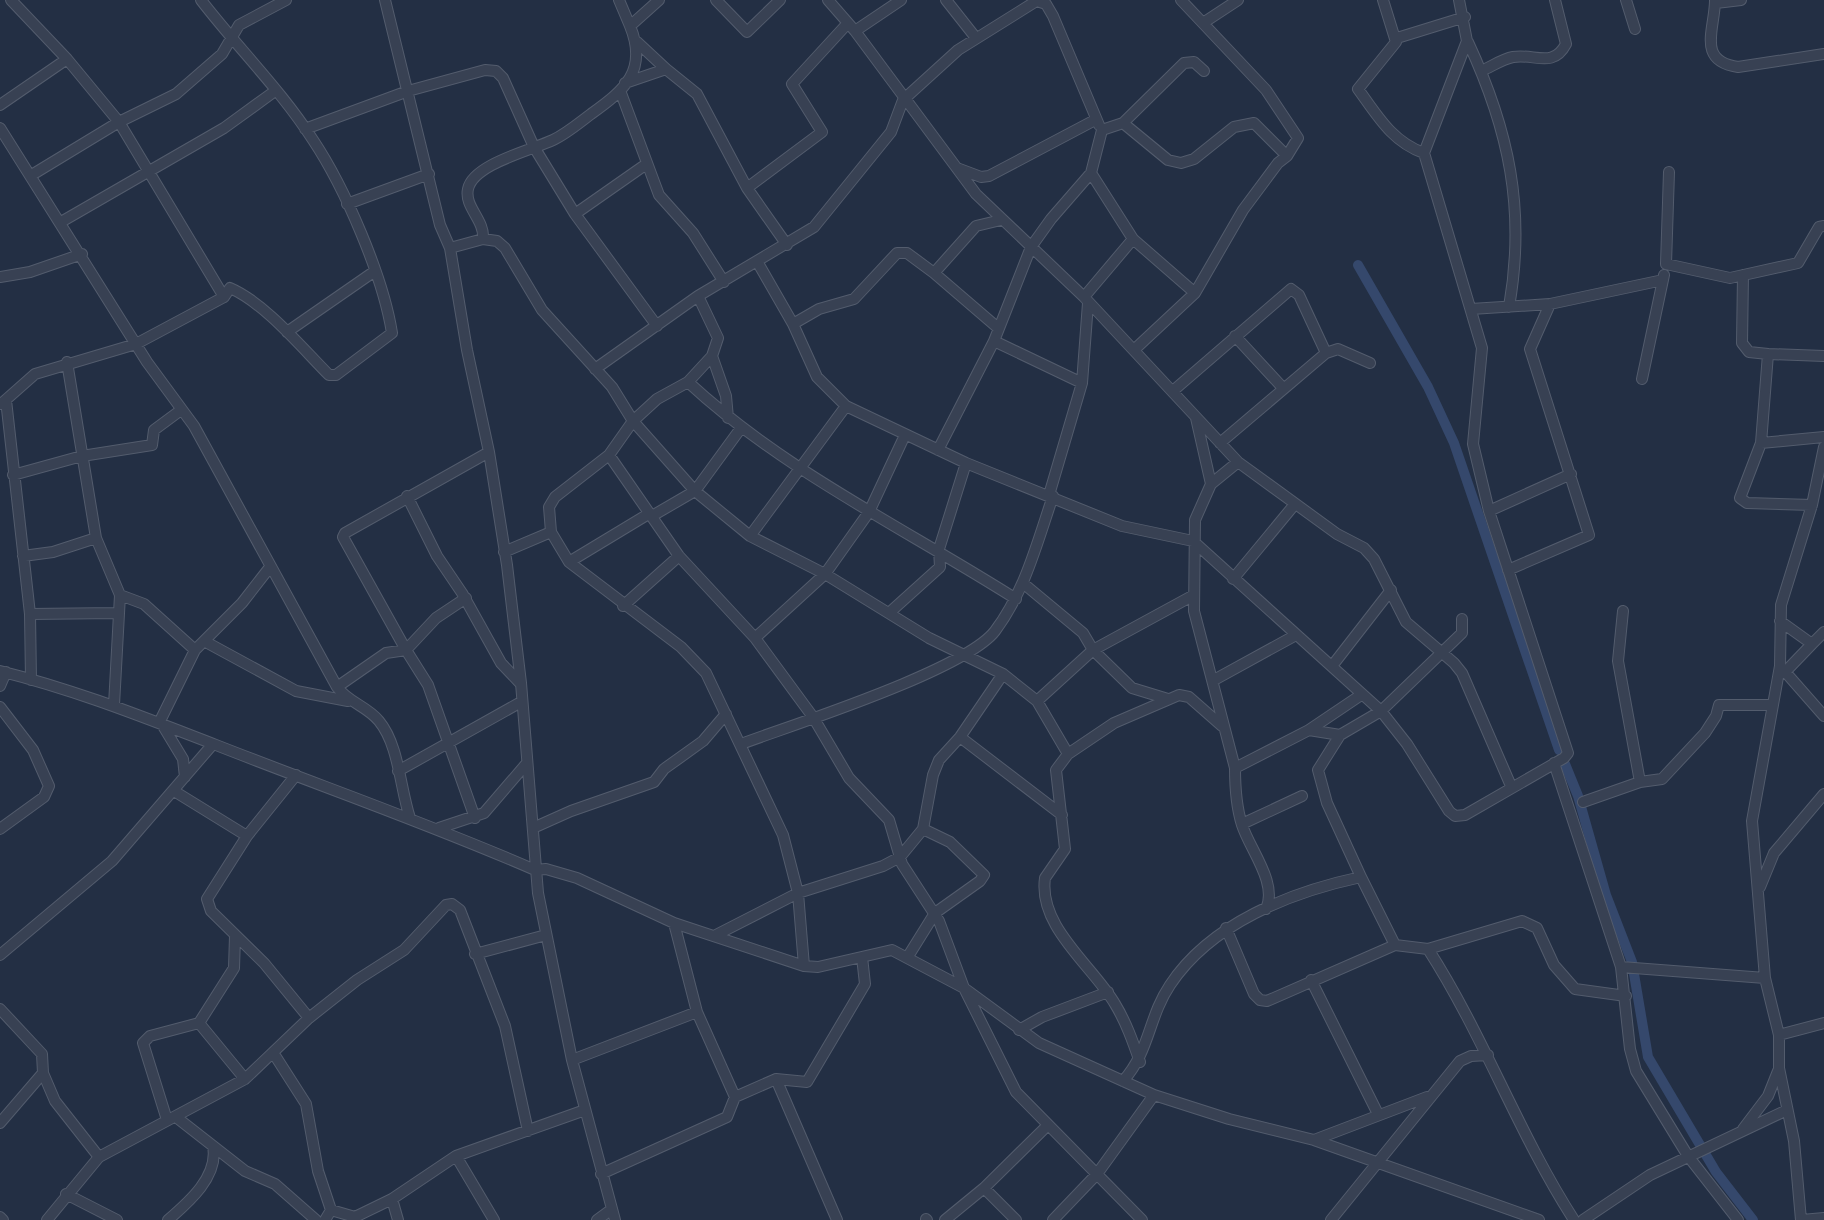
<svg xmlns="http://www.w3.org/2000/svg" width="1824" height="1220" font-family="'Source Sans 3',sans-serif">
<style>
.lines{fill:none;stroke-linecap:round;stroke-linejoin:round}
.canal{stroke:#35486c;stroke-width:10}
.minor-casing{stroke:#535c6d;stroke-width:12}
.minor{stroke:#384153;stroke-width:10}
</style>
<rect width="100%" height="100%" fill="#232f44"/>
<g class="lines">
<path class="canal" d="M 1358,265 L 1428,387 L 1454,443 L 1559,750
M 1565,764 L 1578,796 L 1606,895 L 1632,962 L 1648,1057 L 1716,1172 L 1753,1220"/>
<defs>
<path id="minor" d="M 11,0 L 67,59 L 119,122 L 224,297 L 230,288 C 265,303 302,348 329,375 L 336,375 L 392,333 C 383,276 345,188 313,140 C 281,90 237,47 201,0
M 385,0 L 440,225 L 450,248 L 467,350 L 489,452 L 507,565 L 521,683 L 538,893 L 572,1060 L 615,1220
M 619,0 L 630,26
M 716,0 L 747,32 L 780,0
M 828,0 L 855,31 L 976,194 L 1084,297 L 1238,462 L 1337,534 L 1364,548 L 1374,559 L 1406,622 L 1454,663 L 1462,673 L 1511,786
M 946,0 L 976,38
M 1034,0 L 1046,4 L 1053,16 L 1099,125
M 1383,0 L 1396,42 L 1358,89 C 1377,115 1392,142 1424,153
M 1626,0 L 1635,29
M 1715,0 C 1715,29 1696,61 1738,67 L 1824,54
M 1716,3 L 1741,0
M 1203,23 L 1238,0
M 855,31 L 901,0
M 1397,38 L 1465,17
M 637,42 L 666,69
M 1468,42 C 1509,130 1526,210 1509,307
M 1481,71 C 1491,67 1502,59 1513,57 C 1534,53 1553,69 1566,44 L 1555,0
M 625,83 L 666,69 L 697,94 L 747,188 L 787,245
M 621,93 L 659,195 L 693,233 L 724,282
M 0,105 L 67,59
M 1123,123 L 1168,160 L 1181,163 L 1194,159 L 1234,127 L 1254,123 L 1287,156
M 0,128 L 147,362 L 194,426 L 337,687 C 349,703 367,706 379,721 C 399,745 400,788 410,818
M 305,129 L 408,91 L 485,70 L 496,71 L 503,78 L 534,147 L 575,214 L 657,326
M 957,168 L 981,177 L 989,176 L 1095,120
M 1669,172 L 1666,264 L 1730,278 L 1798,263 L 1819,227 L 1824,226
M 30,176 L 119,122 L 176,94 L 222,54 L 239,25 L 286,0
M 747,188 L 822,132 L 792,84 L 848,23
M 347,204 L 429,174
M 575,214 L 645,165
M 61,222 L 224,128 L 275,91
M 483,239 L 497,241 L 505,248 L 542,310 L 612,387 L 633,421 L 695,491 L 750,536 L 825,574 L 929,638 L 1003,674 L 1037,701 L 1068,754 L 1056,770 L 1065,849 L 1045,878 C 1038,927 1093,966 1115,1004 C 1126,1022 1133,1042 1140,1062
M 1133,239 L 1195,293
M 450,248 L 483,239 C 485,220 464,207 468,189 C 473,164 532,150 553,140 C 566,134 579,123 591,114 C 625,90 648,70 630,26 L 659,0
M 758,263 L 793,324 L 817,377 L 846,406 L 966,463 L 1122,526 L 1193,541 L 1381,711 L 1407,744 L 1449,811 L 1455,816 L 1465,815 L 1564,758 L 1568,753 L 1489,511 L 1473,444 L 1482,348 L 1424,153 L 1467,41 L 1459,0
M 934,273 L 998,328
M 1743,275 L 1742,343 L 1749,352 L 1768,354 L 1761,443 L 1740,498 L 1747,503 L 1812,505
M 0,277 L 30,272 L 82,254
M 698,296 L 718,338 L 712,356 L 726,396 L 728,418
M 1084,297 L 1133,239 L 1091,173
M 1471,309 L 1550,304 L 1663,280
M 793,324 L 819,309 L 854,299 L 897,253 L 907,253 L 934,273 L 976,226 L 1001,220
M 287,332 L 375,271
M 1235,336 L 1283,388
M 994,341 L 1082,383
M 1135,349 L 1195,293 L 1243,210 L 1278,163 L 1287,156 L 1298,138 L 1266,90 L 1181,0
M 1768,354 L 1824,356
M 67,362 L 96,538 L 120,595 L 114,705
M 595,369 L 698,296 L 814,227 L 891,132 L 903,100 L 958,50 L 1038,0
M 1642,379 L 1664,275
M 688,382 C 784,471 906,529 1016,599
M 1174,390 L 1291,289 L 1299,295 L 1326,353
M 6,400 L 30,614 L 31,680
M 1,404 L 35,374 L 136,344 L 224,297
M 1196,418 L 1211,484 L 1195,520 L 1194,611 L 1235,768 C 1235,787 1236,806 1242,825 C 1250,850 1278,883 1266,909
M 1220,443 L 1326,353 L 1338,349 L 1370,363
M 1761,443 L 1824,437
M 938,450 L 994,341 L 1031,247 L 1051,219 L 1091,173 L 1102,130 L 1123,123 L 1184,63 L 1194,62 L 1204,71
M 609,455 L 679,556 L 755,638 L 813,717 L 849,778 L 889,820 L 902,864 L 939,921 L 964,988 L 1016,1092 L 1142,1220
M 13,475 L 82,456 L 152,445 L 154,430 L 181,410
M 1211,484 L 1238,462
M 1049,495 L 1082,383 L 1088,303
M 407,496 L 437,556 L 462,593 L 501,663 L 520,683
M 1489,511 L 1571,474
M 652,516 L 695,491 L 741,428
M 551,532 L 569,562 L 681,647 L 706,673 L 783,835 L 798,893 L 804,966
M 750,536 L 846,406
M 504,552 L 551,532 L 549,507 L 555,497 L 609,455 L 633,421 L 657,399 L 688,382 L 712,356
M 23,556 L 53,552 L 96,538
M 569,562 L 650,513
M 1508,570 L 1589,535 L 1530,349 L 1550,304
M 1233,579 L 1295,504
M 1024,584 L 1083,633 L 1093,650 L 1132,688 L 1168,699
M 120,595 L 144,604 L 195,650
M 466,598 L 436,618 L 406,650 L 343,537 L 345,533 L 489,452
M 623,606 L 679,556
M 1623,611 L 1618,661 L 1640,782
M 889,613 L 940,567 L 939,549 L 966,463
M 30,614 L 117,613
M 1780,621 L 1812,644 L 1824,632
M 755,638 L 825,574 L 869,512 L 905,435
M 204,641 L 296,691 L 348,701
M 1332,666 L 1391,590
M 1780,666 L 1824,716
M 0,671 C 76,690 143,717 216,745 C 323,787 430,824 535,870 L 546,869 L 577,878 L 674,923 L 804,966 L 818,967 L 892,950 L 964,988 L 1039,1043 L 1154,1095 L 1229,1119 L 1314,1140 L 1539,1220
M 1786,671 L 1812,644
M 1214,680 L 1296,635
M 0,686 L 6,672
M 337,687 L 386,653 L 406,650 L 428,685 L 475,818
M 1037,701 L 1093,650 L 1194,595
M 0,707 L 33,750 L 49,786 L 44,797 L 0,829
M 1309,730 L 1361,695
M 960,737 L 1062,815
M 741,744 C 795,724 965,670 995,631 C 1025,591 1037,543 1053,496
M 1068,754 L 1114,723 L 1179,695 L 1189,697 L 1222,726
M 1554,763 L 1621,967 L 1630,1049 L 1636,1071 L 1688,1156 L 1738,1220
M 1235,768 L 1309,730 L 1340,735
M 398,771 L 521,702
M 296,775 L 247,836 L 207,899 L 211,911 L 264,963 L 309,1018
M 185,777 L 183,759 L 160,721 L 195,650 L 242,603 L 270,567
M 174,791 L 247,836
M 1583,802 L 1640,782 L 1662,779 L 1705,733 L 1716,716 L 1719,705 L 1771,705
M 1242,824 L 1302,796
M 439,828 L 484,813 L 527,763
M 533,828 L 571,811 L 654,782 L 664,769 L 703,741 L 726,714
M 1361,877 L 1327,803 L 1318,770 L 1340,735 L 1381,711 L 1462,633 L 1462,619
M 1760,887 L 1774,853 L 1824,794
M 1226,928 L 1254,994 L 1260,1000 L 1267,1001 L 1395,945 L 1428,949 L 1522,921 L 1537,928 L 1554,965 L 1575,989 L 1626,996
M 714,936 L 798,893 L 883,866 L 900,857 L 923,829 L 933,775 L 939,760 L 960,737 L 1003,674
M 1428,949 C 1484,1036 1518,1133 1574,1220
M 475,954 L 546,935
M 0,955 L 112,861 L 213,744
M 907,958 L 935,913 L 980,881 L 984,875 L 950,842 L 923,829
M 1621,967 L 1765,978
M 1311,980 L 1378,1114
M 0,1009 L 42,1054 L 43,1073 L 55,1101 L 99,1157
M 199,1023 L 245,1079
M 1019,1030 L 1042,1017 L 1108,992
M 1779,1035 L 1824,1023
M 274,1054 L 306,1104 L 318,1171 L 331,1210
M 572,1060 L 697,1012
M 776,1079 L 807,1082 L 865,984 L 862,957
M 1123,1081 C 1150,1051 1148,1018 1170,985 C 1211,923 1291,892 1361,877 L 1395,945
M 735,1097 L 776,1079 L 837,1220
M 176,1117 L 245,1171 L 275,1184 L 316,1220
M 167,1120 L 143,1043 L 150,1036 L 199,1023 L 234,968 L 235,936
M 0,1123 L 43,1073
M 1743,1129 L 1768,1096 L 1778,1071
M 1314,1140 L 1427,1097
M 456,1156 L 585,1110
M 601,1174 L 727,1117 L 735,1097 L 697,1012 L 674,923
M 984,1188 L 1016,1220
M 66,1194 L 117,1220
M 392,1199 L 398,1220
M 0,1217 L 3,1220
M 926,1219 L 927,1220
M 47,1220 L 99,1157 L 245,1079 L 309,1018 L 357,980 L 404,950 L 446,905 L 452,904 L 460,910 L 505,1026 L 528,1131
M 168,1220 C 189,1202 219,1176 213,1146
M 325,1220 L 331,1210 L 355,1217 L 392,1199 L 456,1156 L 494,1220
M 597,1220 L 612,1209
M 945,1220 L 984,1188 L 1047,1126
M 1053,1220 L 1097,1174 L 1154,1095
M 1331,1220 L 1460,1061 L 1471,1056 L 1488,1055
M 1583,1220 L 1650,1175 L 1787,1110
M 1801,1220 L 1794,1141 L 1779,1068 L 1779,1035 L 1765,978 L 1752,821 L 1780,666 L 1781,605 L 1812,505 L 1824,447
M 1802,1220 L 1824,1218"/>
</defs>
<use href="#minor" class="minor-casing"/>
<use href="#minor" class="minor"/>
</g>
</svg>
